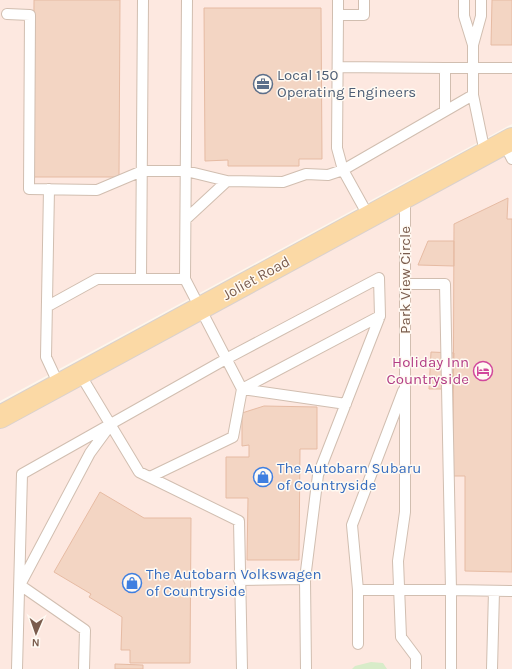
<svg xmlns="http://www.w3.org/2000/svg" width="512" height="669" font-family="Karla,sans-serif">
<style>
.commercial{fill:#fde8e0}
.green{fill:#d8ecc9}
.building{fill:#f3d5c3;stroke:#e6bba3}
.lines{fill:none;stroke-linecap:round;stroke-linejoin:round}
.lane-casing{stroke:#d1beb0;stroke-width:12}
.primary-casing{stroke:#dad1cd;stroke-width:24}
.lane{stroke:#fff;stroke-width:10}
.primary{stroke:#fbd9a5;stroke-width:22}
.labels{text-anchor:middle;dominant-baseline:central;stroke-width:3;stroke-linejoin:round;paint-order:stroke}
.service-label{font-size:15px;fill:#4e5e75;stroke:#fffaf3;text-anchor:start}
.street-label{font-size:15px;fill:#7a5c4d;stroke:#fffaf3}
.hotel-label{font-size:15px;fill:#b23c85;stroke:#fffaf3;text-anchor:end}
.shop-label{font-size:15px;fill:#366cbe;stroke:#fffaf3;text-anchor:start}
</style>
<rect width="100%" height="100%" fill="#fdf6ec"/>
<path class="commercial" d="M 0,0 L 512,0 L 512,124 L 0,401 Z
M 512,143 L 512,669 L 0,669 L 0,421 Z"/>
<path class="green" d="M 371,662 L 383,663 L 387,669 L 352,669 L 355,666 Z"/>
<path class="building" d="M 34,0 L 120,0 L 119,177 L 33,177 Z
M 492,0 L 512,0 L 512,45 L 491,45 Z
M 204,8 L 321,8 L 322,159 L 299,159 L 299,166 L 228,166 L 228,160 L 205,161 Z
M 508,198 L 507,219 L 512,219 L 512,572 L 465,571 L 465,476 L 453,476 L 454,224 Z
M 428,241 L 454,241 L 454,266 L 418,265 Z
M 431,352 L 454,353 L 453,389 L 429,389 Z
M 264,406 L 317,407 L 317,449 L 300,449 L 299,560 L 247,560 L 248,498 L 226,498 L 226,457 L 249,457 L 249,445 L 242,446 L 242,413 Z
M 100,492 L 144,518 L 191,518 L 190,663 L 130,663 L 130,650 L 121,650 L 122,617 L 89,597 L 91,594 L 54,572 Z
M 115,664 L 143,665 L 143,669 L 115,669 Z"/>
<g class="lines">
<defs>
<path id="lane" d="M 364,0 L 364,15 L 338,15 L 337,148 L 343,170 L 369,217
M 464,0 L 464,16 L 473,45
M 481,0 L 481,16 L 473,45 L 473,95 L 485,153
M 7,14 L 30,15 L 29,189 L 97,190 L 142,171 L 186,171 L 227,181 L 283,182 L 306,174 L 328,175 L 343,170 L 473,95
M 338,15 L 338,0
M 338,67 L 445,68 L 445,109
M 445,68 L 512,68
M 504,143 L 512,159
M 49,189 L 46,357 L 59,385
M 405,197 L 405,512 L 398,561 L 401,637 L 416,657 L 416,669
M 186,219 L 227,181
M 141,279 L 143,0
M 48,306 L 97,279 L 185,279
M 80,374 L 139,472 L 239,521 L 242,669
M 150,477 L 233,437 L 242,389 L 346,404
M 305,579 L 318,475 L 380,316
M 239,580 L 305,579 L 306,669
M 358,590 L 352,525 L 403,391
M 358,644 L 358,590 L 451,590 L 445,284 L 405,284
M 17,669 L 22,474 L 226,359 L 379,278 L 380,316 L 242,389 C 223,353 204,316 185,279 L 187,0
M 84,669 L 85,630 L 20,585 L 90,453 L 109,427
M 451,669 L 451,590 L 512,591
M 492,669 L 494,591"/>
<path id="primary" d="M 0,417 L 512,139"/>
</defs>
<use href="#lane" class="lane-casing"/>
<use href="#primary" class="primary-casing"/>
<use href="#lane" class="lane"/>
<use href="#primary" class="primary"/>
</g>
<defs>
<symbol id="office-ring" viewBox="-11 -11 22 22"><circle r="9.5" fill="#fffaf3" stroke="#5c6f8a" stroke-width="1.5"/><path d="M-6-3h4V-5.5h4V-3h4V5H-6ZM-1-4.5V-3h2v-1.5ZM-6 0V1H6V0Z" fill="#5c6f8a"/></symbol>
<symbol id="hotel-ring" viewBox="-11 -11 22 22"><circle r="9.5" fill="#fffaf3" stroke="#d1479c" stroke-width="1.5"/><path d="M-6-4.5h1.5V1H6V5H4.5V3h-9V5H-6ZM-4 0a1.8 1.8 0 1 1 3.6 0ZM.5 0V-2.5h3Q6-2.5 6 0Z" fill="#d1479c"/></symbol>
<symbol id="shop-ring" viewBox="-11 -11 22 22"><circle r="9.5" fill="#fffaf3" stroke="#3f7fe0" stroke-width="1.5"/><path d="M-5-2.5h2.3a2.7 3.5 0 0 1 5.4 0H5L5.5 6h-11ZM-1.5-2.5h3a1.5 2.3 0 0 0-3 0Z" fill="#3f7fe0"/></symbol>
</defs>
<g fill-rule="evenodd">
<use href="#office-ring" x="252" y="73" width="22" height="22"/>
<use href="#hotel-ring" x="472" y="360" width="22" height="22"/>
<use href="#shop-ring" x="252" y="466" width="22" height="22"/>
<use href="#shop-ring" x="121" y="572" width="22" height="22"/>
</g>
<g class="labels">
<g class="service-label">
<text x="277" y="75">Local 150<tspan x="277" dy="17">Operating Engineers</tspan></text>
</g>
<g class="street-label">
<text transform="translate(256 278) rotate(-29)">Joliet Road</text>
<text transform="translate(405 280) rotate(-90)">Park View Circle</text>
</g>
<g class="hotel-label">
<text x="469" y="362">Holiday Inn<tspan x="469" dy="17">Countryside</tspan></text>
</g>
<g class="shop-label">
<text x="277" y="468">The Autobarn Subaru<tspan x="277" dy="17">of Countryside</tspan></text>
<text x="146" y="574">The Autobarn Volkswagen<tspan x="146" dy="17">of Countryside</tspan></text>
</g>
</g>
<g transform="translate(36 633) rotate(182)" stroke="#fffaf3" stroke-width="3" paint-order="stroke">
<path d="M0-3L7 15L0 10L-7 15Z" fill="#7a5c4d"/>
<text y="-6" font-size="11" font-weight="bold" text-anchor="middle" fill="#7a5c4d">N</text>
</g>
</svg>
